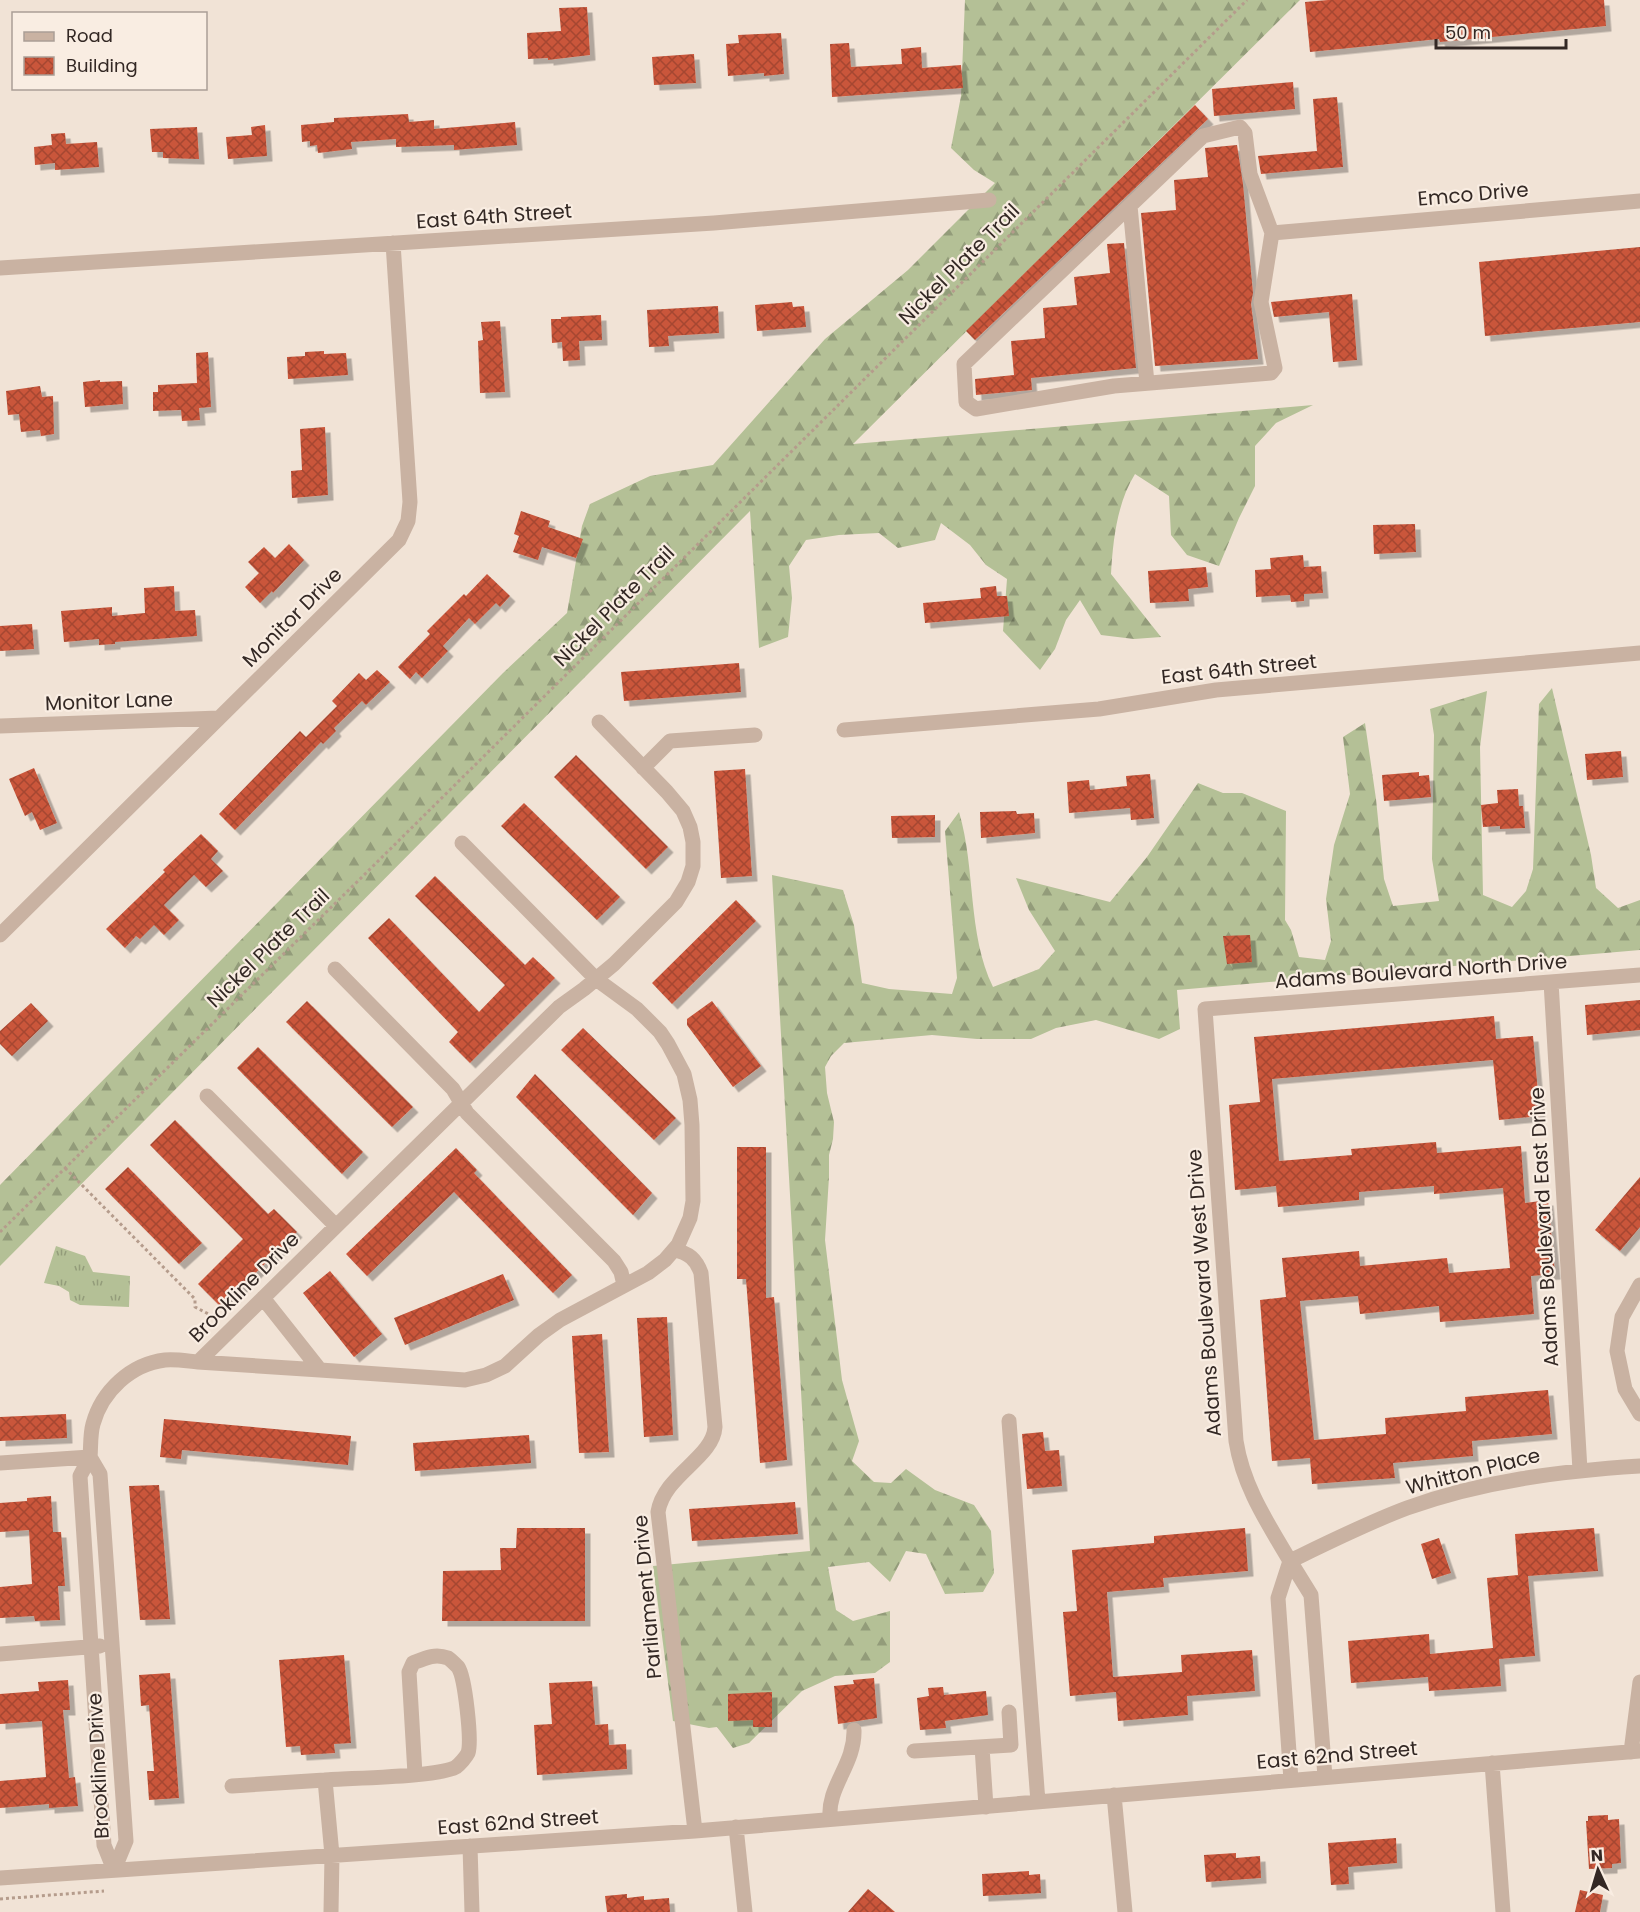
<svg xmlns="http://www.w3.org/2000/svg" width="1640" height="1912" font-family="Poppins,sans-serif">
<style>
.forest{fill:url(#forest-firs)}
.park{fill:url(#park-tufts)}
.building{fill:url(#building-cross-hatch);filter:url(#shadow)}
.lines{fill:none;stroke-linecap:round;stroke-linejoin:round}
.path{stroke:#b59c8c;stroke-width:3;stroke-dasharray:3 3;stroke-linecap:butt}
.minor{stroke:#c9b2a2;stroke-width:15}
.labels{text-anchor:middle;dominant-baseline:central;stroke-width:4.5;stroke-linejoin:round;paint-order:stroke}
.street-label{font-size:20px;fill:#332824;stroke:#f9ede2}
</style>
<defs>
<pattern id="forest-firs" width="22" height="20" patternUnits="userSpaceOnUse" patternTransform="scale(1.5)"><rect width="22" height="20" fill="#b4c096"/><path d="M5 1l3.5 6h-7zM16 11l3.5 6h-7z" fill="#939c7a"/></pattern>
<pattern id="park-tufts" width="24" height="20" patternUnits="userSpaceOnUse" patternTransform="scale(1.5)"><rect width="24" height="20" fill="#b4c096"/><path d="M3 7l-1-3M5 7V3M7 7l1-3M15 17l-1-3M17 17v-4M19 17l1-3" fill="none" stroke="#939c7a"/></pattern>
<pattern id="building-cross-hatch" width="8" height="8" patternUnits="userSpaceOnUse" patternTransform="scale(1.5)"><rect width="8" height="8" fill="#ca563b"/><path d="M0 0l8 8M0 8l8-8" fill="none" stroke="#a54731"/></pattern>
<filter id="shadow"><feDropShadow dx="5.5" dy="5.5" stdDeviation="0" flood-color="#0004"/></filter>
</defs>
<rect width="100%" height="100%" fill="#f1e3d6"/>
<path class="forest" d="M 965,0 L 1300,0 L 853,444 L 1313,405 L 1276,423 L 1255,446 L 1255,486 L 1239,518 L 1219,566 L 1187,555 L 1171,535 L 1169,496 L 1135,474 C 1117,503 1113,540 1111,574 L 1161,637 L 1134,639 L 1101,635 L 1080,600 L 1066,620 L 1055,649 L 1040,670 L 1003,631 L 1007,579 L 986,565 L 970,545 L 941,523 L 935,540 L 898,548 L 879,533 L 839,535 L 806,540 L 789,566 L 792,598 L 788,637 L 759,648 L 750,511 L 0,1266 L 0,1185 L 503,673 L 567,613 L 582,526 L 590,504 L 650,476 L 713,465 L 825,339 L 908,270 L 995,183 L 974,170 L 951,148 L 961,96 Z
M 1552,688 L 1591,855 L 1596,888 L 1618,908 L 1640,900 L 1640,950 L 1177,990 L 1180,1029 L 1159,1039 L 1096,1020 L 1056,1028 L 1031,1039 L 977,1039 L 932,1035 L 844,1043 L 831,1056 L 825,1067 L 827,1093 L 834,1122 L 833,1139 L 829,1155 L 829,1177 L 825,1240 L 842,1380 L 859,1441 L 852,1461 L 874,1482 L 891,1483 L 906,1469 L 935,1490 L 974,1505 L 991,1531 L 994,1573 L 983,1592 L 945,1594 L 926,1554 L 906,1551 L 890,1582 L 869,1562 L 828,1567 L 836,1610 L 853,1621 L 890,1611 L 890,1662 L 875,1673 L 835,1676 L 802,1691 L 749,1743 L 733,1748 L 717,1727 L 709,1728 L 673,1721 L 653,1566 L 810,1551 L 772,875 L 843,890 L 854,925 L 862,983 L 889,989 L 952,994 L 957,978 L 945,831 L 959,812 C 976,869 967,933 993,987 L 1039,969 L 1055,951 L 1029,910 L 1016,878 L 1110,902 L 1147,857 L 1198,783 L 1223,793 L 1242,793 L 1286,811 L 1285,920 L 1291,930 L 1299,957 L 1325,960 L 1331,941 L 1326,899 L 1334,845 L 1350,794 L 1343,737 L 1365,723 L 1376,799 L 1384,879 L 1393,906 L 1439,901 L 1432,859 L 1434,735 L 1430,709 L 1487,691 L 1480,747 L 1483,895 L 1512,907 L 1526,891 L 1533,869 L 1539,704 Z"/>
<path class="park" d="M 56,1246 L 85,1256 L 93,1272 L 130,1276 L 129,1307 L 80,1305 L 70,1300 L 69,1292 L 59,1286 L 44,1283 Z"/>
<path class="building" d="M 1328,0 L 1604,0 L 1606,26 L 1440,42 L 1439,39 L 1310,52 L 1305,2 Z
M 587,7 L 590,55 L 548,60 L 548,58 L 528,59 L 527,33 L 561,31 L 559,8 Z
M 781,33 L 784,74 L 764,76 L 764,73 L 728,76 L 726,44 L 739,43 L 738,35 Z
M 849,43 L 851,67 L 902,64 L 901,49 L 921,47 L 922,68 L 961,65 L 963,88 L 832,97 L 830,44 Z
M 694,54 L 696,83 L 654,85 L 652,57 Z
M 1293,82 L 1295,109 L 1214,116 L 1212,89 Z
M 1337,97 L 1343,167 L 1261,174 L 1258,156 L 1317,151 L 1313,99 Z
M 1195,105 L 1208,119 L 975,340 L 966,331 Z
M 408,114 L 409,122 L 434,120 L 434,129 L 515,122 L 517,145 L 454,150 L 454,145 L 396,147 L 396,139 L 351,142 L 352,149 L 318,153 L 317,145 L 310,146 L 310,141 L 302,142 L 301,125 L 334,122 L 334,118 Z
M 265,125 L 267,156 L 228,159 L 226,137 L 252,135 L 251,127 Z
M 197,127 L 199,159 L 163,158 L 163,152 L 152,152 L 150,129 Z
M 65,133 L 66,144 L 97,142 L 99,167 L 55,170 L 55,163 L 35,165 L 34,147 L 52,145 L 51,134 Z
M 1237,145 L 1243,184 L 1253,293 L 1251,304 L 1258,359 L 1155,366 L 1141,213 L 1176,210 L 1174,180 L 1208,177 L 1205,148 Z
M 1124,243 L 1136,368 L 1031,378 L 1032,390 L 976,395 L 975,379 L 1014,375 L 1011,341 L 1045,338 L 1043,308 L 1077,305 L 1074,277 L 1110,273 L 1107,244 Z
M 1640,247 L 1640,322 L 1485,336 L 1479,262 Z
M 1352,294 L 1357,360 L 1333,362 L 1329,312 L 1274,317 L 1271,302 Z
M 792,302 L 793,307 L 804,306 L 806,327 L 757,331 L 755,305 Z
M 718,306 L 719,333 L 668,336 L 669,346 L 649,347 L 647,310 Z
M 601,315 L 602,340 L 579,341 L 580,360 L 563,361 L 562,342 L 552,343 L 551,319 L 561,319 L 561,317 Z
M 500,321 L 505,392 L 480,393 L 478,341 L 483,340 L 481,322 Z
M 324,351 L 324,354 L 346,353 L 348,375 L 288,379 L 287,357 L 305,356 L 305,352 Z
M 208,352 L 211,407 L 199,408 L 200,420 L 182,421 L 181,410 L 153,411 L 153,392 L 158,392 L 158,385 L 197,383 L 196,353 Z
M 100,380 L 100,382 L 122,381 L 123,404 L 85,407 L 83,382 Z
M 40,386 L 42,397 L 53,396 L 54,434 L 41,436 L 40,430 L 21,432 L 19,414 L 8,415 L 6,391 Z
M 325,427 L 328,495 L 292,498 L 291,471 L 302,470 L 300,429 Z
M 521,511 L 550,521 L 548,527 L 583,539 L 576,558 L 542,547 L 538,560 L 513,552 L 519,536 L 514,534 Z
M 1415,524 L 1416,552 L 1374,554 L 1373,525 Z
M 289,544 L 304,560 L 273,593 L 272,591 L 260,603 L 245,587 L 259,573 L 248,562 L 264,547 L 275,558 Z
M 1303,555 L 1304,567 L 1321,566 L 1323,593 L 1304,594 L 1304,601 L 1291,602 L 1290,595 L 1256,597 L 1255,570 L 1271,569 L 1270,558 Z
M 1206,567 L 1208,587 L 1188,589 L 1189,601 L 1150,603 L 1148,571 Z
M 487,574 L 510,596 L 500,607 L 496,603 L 475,624 L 469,618 L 443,646 L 448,651 L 422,678 L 416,672 L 410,679 L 398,667 L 430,634 L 427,631 L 464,594 L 466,596 Z
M 174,586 L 175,611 L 195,610 L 197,636 L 115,642 L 115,644 L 99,645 L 99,639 L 64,642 L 61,611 L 112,607 L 112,616 L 145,613 L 144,588 Z
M 996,586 L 997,596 L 1007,596 L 1009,616 L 925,623 L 923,603 L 981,598 L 980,588 Z
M 32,624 L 34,649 L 0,651 L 0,626 Z
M 739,663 L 741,692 L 624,701 L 621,672 Z
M 377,670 L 390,682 L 366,705 L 362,701 L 334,728 L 336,731 L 323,744 L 321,742 L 235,830 L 219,814 L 300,731 L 306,737 L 337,706 L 332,701 L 359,673 L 366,680 Z
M 1621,751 L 1623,777 L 1587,780 L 1585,754 Z
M 576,755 L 668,847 L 646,869 L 554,777 Z
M 34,768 L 57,823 L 40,830 L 32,812 L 25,816 L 9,779 Z
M 745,769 L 752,876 L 721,878 L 714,771 Z
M 1419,772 L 1419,776 L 1429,775 L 1431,797 L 1384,801 L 1382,775 Z
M 1150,774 L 1154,818 L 1131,820 L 1130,808 L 1069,813 L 1067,782 L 1089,780 L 1090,790 L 1127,786 L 1126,776 Z
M 1518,789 L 1519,806 L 1523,806 L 1525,828 L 1500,829 L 1500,826 L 1483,827 L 1481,805 L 1498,803 L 1497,790 Z
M 524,803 L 620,897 L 597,920 L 501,826 Z
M 1016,811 L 1017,814 L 1034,813 L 1035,833 L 981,838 L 980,812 Z
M 935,815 L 935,837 L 892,838 L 891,816 Z
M 201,834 L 218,851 L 211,859 L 223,871 L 206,887 L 194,875 L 164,905 L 179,920 L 164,935 L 154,925 L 140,939 L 136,936 L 125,948 L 106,929 L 165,872 L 163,870 Z
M 435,876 L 525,965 L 533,957 L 555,978 L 470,1063 L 449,1042 L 458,1032 L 368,938 L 389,918 L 479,1012 L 505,985 L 415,896 Z
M 736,900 L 756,921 L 672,1004 L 652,983 Z
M 1250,935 L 1252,962 L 1227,964 L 1223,936 Z
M 1640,1000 L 1640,1030 L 1587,1035 L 1585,1005 Z
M 307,1001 L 413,1107 L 392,1127 L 286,1022 Z
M 712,1001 L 761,1066 L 733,1087 L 687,1025 L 687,1019 Z
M 31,1003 L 48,1021 L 12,1056 L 0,1044 L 0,1031 Z
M 1494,1016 L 1496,1039 L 1533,1036 L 1540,1116 L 1499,1120 L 1493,1060 L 1272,1079 L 1279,1161 L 1352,1155 L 1351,1149 L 1436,1142 L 1437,1153 L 1521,1146 L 1525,1203 L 1548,1200 L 1555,1274 L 1531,1276 L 1534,1314 L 1440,1322 L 1439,1306 L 1360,1314 L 1358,1296 L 1300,1301 L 1314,1440 L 1386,1434 L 1385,1418 L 1466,1411 L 1465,1397 L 1548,1390 L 1552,1434 L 1472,1441 L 1473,1456 L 1393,1463 L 1395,1478 L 1312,1484 L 1310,1458 L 1272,1461 L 1260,1300 L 1286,1297 L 1282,1258 L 1359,1251 L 1360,1266 L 1447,1258 L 1449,1273 L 1510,1268 L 1503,1188 L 1434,1194 L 1434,1186 L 1359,1192 L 1359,1200 L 1278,1207 L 1276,1186 L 1235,1190 L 1229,1105 L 1260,1102 L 1254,1037 Z
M 583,1028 L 676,1118 L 654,1140 L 561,1050 Z
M 258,1047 L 363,1152 L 342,1174 L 237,1068 Z
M 535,1074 L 652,1193 L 633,1215 L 516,1097 Z
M 175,1120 L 268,1214 L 274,1209 L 297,1232 L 221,1307 L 198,1284 L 243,1239 L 150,1145 Z
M 737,1147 L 766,1147 L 766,1298 L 774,1297 L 787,1460 L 760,1463 L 746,1279 L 737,1279 Z
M 456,1148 L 477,1170 L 474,1173 L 572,1275 L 553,1293 L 454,1192 L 367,1276 L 346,1254 Z
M 128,1167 L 202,1243 L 179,1264 L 105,1189 Z
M 1640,1177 L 1640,1227 L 1620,1251 L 1595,1230 Z
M 330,1271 L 382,1334 L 354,1357 L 303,1293 Z
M 503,1274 L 514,1300 L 405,1345 L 394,1318 Z
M 667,1317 L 673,1435 L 644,1437 L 637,1318 Z
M 602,1334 L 609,1452 L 579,1453 L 572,1336 Z
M 66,1414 L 67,1438 L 0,1441 L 0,1417 Z
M 164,1419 L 351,1436 L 348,1465 L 182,1450 L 181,1459 L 160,1457 Z
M 1043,1432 L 1045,1451 L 1059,1450 L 1062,1486 L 1027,1489 L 1022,1434 Z
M 529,1435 L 531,1463 L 415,1471 L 413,1443 Z
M 159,1485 L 170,1619 L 140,1620 L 129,1486 Z
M 51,1496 L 53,1532 L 61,1532 L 65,1586 L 58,1586 L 60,1620 L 35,1621 L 34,1616 L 0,1618 L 0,1587 L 32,1584 L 29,1530 L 0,1532 L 0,1503 L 27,1501 L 27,1498 Z
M 795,1502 L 798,1534 L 692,1541 L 689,1509 Z
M 517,1528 L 585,1528 L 585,1621 L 442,1621 L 443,1571 L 501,1570 L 500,1548 L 516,1548 Z
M 1245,1528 L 1248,1571 L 1163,1578 L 1164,1587 L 1107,1592 L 1113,1677 L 1182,1672 L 1181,1655 L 1252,1650 L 1255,1691 L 1187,1696 L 1188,1715 L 1118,1721 L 1116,1692 L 1070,1696 L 1063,1612 L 1077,1611 L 1072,1550 L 1154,1543 L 1154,1536 Z
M 1594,1528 L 1598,1571 L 1528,1576 L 1535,1656 L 1499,1659 L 1501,1686 L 1429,1691 L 1428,1677 L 1351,1683 L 1348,1641 L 1429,1634 L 1430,1654 L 1493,1648 L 1487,1578 L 1518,1575 L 1515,1534 Z
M 1439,1538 L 1451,1573 L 1432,1579 L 1421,1544 Z
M 344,1655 L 351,1743 L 334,1744 L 335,1753 L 301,1755 L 300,1746 L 286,1747 L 279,1660 Z
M 170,1673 L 179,1798 L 149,1800 L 147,1771 L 154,1771 L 149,1705 L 141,1706 L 139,1675 Z
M 874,1678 L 877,1718 L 838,1724 L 834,1686 L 854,1684 L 853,1680 Z
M 68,1680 L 70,1710 L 63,1710 L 69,1778 L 75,1777 L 78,1806 L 49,1808 L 49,1804 L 0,1808 L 0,1781 L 46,1777 L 42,1721 L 0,1724 L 0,1694 L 39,1691 L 38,1682 Z
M 592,1681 L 595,1725 L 608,1724 L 609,1745 L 626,1744 L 627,1769 L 537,1775 L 534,1725 L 552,1724 L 549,1683 Z
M 943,1687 L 944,1695 L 986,1691 L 988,1715 L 945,1721 L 946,1728 L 920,1730 L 917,1698 L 929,1696 L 928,1688 Z
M 772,1692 L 772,1727 L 753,1727 L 753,1720 L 728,1721 L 728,1694 Z
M 1608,1815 L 1608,1820 L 1619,1819 L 1621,1863 L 1612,1864 L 1612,1868 L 1589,1869 L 1586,1821 L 1588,1821 L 1588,1816 Z
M 1396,1838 L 1397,1863 L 1348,1867 L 1349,1884 L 1331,1885 L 1328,1843 Z
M 1236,1853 L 1236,1858 L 1260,1856 L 1261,1878 L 1206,1882 L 1204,1855 Z
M 1029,1871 L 1029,1875 L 1040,1874 L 1041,1893 L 983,1896 L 982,1874 Z
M 868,1889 L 895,1912 L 848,1912 Z
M 1580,1890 L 1603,1895 L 1600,1912 L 1575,1912 Z
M 627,1894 L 627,1898 L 644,1896 L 644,1900 L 669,1898 L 670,1912 L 607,1912 L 605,1896 Z"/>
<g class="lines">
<path class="path" d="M 65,1168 L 195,1299 L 195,1307 L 220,1320
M 0,1232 L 362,877 L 1247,0
M 0,1899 L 104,1891"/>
<path class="minor" d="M 1130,206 L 1147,383
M 1272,233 L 1261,302 L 1275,368 L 1271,373 L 1114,386 L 976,409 L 966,402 L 964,364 L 1203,136 L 1240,127 L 1245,133 L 1250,174 L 1272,233 L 1640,201
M 0,268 L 714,223 L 989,200
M 0,726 L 219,718
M 844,730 L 1099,709 L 1216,690 L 1640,653
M 643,768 L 670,741 L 755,735
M 0,935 L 399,540 L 408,521 L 410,502 L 393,243
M 335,969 L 453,1089 L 467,1113 L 614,1261 L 621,1272 L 624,1285
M 1640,975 L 1205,1009 L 1236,1441 C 1243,1486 1267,1522 1290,1561 C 1329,1542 1367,1523 1407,1508 C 1482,1481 1561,1471 1640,1466
M 1551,982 L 1580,1470
M 207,1096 L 336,1226
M 674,1250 C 689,1253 696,1259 701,1273 L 715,1427 C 713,1458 664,1475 658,1512 L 695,1831
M 1640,1285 L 1622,1317 L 1617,1351 L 1625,1389 L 1640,1414
M 263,1298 L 320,1370 L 465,1380 L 486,1375 L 505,1366 L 539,1335 L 560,1320 L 648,1273 L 665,1260 L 678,1245 L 690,1218 L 693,1201 L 692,1125 L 690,1100 L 684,1074 L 668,1044 L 660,1032 L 637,1009 L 596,979 L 462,843
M 198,1362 L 320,1370
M 1009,1421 L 1038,1802
M 90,1457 L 100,1474 L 126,1841 L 114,1870 L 104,1845 L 80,1476 Z
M 0,1463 L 90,1457 C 91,1446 90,1435 93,1424 C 102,1391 131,1364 165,1360 C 176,1359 187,1361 198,1362 L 559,1007 L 584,989 L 614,964 L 676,902 L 688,882 L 693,866 L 693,842 L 690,827 L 683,811 L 667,792 L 599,722
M 0,1654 L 100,1646
M 982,1747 L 986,1807
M 914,1751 L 1011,1745 L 1009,1712
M 1631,1752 L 1640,1682
M 1492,1763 L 1503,1912
M 1291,1780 L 1278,1598 L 1290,1561 L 1311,1595 L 1325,1777
M 232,1786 L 325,1780
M 1114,1795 L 1125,1912
M 830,1819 C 827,1786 855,1765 854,1730
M 736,1827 L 745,1912
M 470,1846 L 472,1912
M 0,1878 L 695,1831 L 1640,1751
M 331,1912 L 332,1855 L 325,1780 C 349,1778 440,1777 456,1767 C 460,1764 466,1757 468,1753 C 472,1741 465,1677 458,1667 C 455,1664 451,1660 448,1658 C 435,1653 425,1658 413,1663 L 409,1672 L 415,1774"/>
</g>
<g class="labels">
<g class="street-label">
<text transform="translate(1473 194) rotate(-5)">Emco Drive</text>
<text transform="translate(494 216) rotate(-4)">East 64th Street</text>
<text transform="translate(959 264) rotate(-45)">Nickel Plate Trail</text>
<text transform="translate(614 606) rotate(-45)">Nickel Plate Trail</text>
<text transform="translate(292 617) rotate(-45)">Monitor Drive</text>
<text transform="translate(1239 669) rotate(-6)">East 64th Street</text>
<text transform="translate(109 701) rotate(-2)">Monitor Lane</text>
<text transform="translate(268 948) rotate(-44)">Nickel Plate Trail</text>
<text transform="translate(1421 971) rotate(-4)">Adams Boulevard North Drive</text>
<text transform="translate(1544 1227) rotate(-93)">Adams Boulevard East Drive</text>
<text transform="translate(244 1287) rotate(-45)">Brookline Drive</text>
<text transform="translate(1204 1293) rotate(-94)">Adams Boulevard West Drive</text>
<text transform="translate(1473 1471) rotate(-14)">Whitton Place</text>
<text transform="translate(647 1597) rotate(-95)">Parliament Drive</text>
<text transform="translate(1337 1755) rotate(-5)">East 62nd Street</text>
<text transform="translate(98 1766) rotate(-93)">Brookline Drive</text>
<text transform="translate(518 1822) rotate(-4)">East 62nd Street</text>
</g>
</g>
<rect x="12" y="12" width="195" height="78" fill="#f9ede2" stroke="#aa9e96" stroke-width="1.5"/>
<rect x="24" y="32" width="30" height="9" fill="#c9b2a2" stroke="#aa9e96" stroke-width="1.5"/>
<text x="66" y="42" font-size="18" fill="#332824">Road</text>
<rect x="24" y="57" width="30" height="18" fill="url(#building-cross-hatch)" stroke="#aa9e96" stroke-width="1.5"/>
<text x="66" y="72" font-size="18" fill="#332824">Building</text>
<g transform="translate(1598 1870) rotate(356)" stroke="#f9ede2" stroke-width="4.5" paint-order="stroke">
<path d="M0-4.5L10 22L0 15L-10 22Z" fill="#332824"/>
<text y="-9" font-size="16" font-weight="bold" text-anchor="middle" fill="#332824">N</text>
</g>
<path d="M1436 39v9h130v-9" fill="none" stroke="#332824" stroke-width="3"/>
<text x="1445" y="39" font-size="18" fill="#332824" stroke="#f9ede2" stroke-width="4.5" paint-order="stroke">50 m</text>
</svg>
